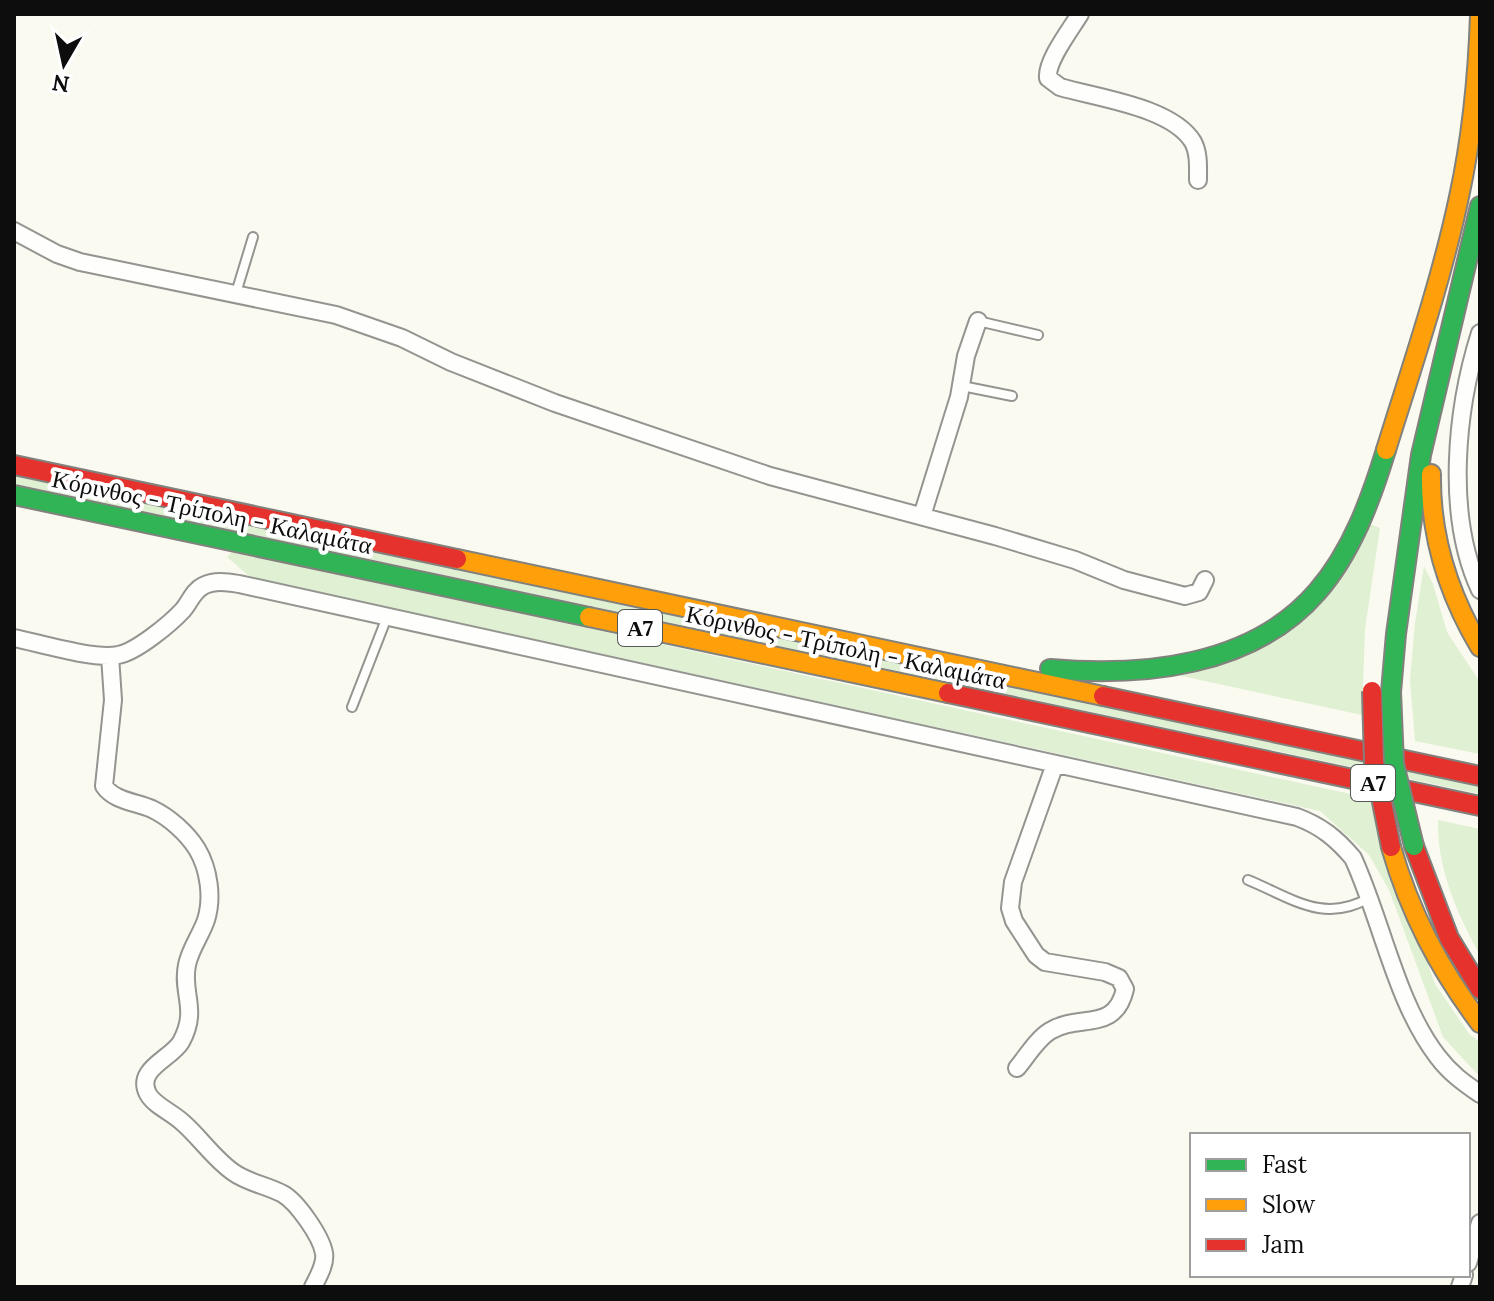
<svg xmlns="http://www.w3.org/2000/svg" width="1494" height="1301" font-family="Lora,serif">
<style>
.green{fill:#e0f0d2}
.lines{fill:none;stroke-linecap:round;stroke-linejoin:round}
.lane-casing{stroke:#949490;stroke-width:12}
.street-casing{stroke:#949490;stroke-width:20}
.fast-casing{stroke:#81817d;stroke-width:22}
.slow-casing{stroke:#81817d;stroke-width:22}
.jam-casing{stroke:#81817d;stroke-width:22}
.lane{stroke:#fefefd;stroke-width:8}
.street{stroke:#fefefd;stroke-width:16}
.fast{stroke:#30b455;stroke-width:18}
.slow{stroke:#ff9f0a;stroke-width:18}
.jam{stroke:#e5322d;stroke-width:18}
.fast-bridge-casing{stroke:#81817d;stroke-width:22;stroke-linecap:butt}
.jam-bridge-casing{stroke:#81817d;stroke-width:22;stroke-linecap:butt}
.fast-bridge{stroke:#30b455;stroke-width:18}
.jam-bridge{stroke:#e5322d;stroke-width:18}
.labels{text-anchor:middle;dominant-baseline:central;stroke-width:8;stroke-linejoin:round;paint-order:stroke}
.shield{fill:#fff;stroke:#565656;stroke-width:2}
.shield-label{font-size:22px;font-weight:bold;fill:#0d0d0d}
.street-label{font-size:24px;fill:#0d0d0d;stroke:#fff}
</style>
<rect width="100%" height="100%" fill="#fafaf1"/>
<path class="green" d="M 14,476 L 1480,786 L 1480,794 L 14,484 Z
M 1367,523 L 1380,528 L 1365,629 L 1362,715 L 1158,671 L 1261,641 Z
M 233,551 L 1369,798 L 1435,984 L 1470,1035 L 1480,1042 L 1480,1077 L 1443,1037 L 1389,890 L 1369,855 L 1320,811 L 250,577 L 227,557 Z
M 1424,566 L 1433,584 L 1447,632 L 1480,682 L 1480,754 L 1415,741 L 1410,680 L 1415,623 Z
M 1438,820 L 1480,829 L 1480,956 C 1457,912 1437,870 1438,820 Z"/>
<g class="lines">
<defs>
<path id="lane" d="M 236,293 L 253,237
M 978,321 L 1038,335
M 962,386 L 1012,396
M 352,707 L 387,617
M 1248,880 C 1292,898 1323,924 1369,898"/>
<path id="street" d="M 1080,14 C 1071,29 1046,61 1048,78 L 1060,87 C 1097,98 1172,107 1193,142 C 1199,153 1198,167 1198,180
M 14,231 L 57,254 L 80,262 L 336,315 L 402,338 L 451,362 L 555,403 L 770,476 L 995,536 L 1075,560 L 1124,580 L 1185,596 L 1199,592 L 1205,580
M 1480,333 C 1456,409 1445,515 1480,590
M 922,516 L 959,397 L 966,356 L 978,321
M 14,638 C 39,643 94,660 118,655 C 136,652 170,624 183,610 C 190,602 193,591 203,586 C 214,580 227,582 239,584 L 1297,817 C 1321,826 1336,838 1353,858 C 1382,921 1396,1003 1438,1057 C 1450,1073 1464,1083 1480,1094
M 110,656 L 113,700 L 104,786 C 114,801 136,802 152,809 C 169,817 187,833 197,849 C 209,869 213,898 206,920 C 201,935 190,949 187,965 C 181,994 199,1009 181,1042 C 171,1059 135,1069 148,1094 C 154,1105 171,1112 181,1121 C 199,1136 213,1158 233,1172 C 248,1183 266,1185 283,1194 C 297,1202 321,1236 324,1253 C 326,1264 318,1277 313,1287
M 1017,1068 C 1027,1056 1037,1039 1050,1031 C 1080,1013 1115,1033 1125,989 L 1119,978 L 1105,972 L 1045,962 L 1036,955 L 1014,921 L 1010,908 L 1013,882 L 1055,764
M 1468,1263 L 1480,1223
M 1460,1287 L 1464,1275"/>
<path id="fast" d="M 14,495 L 589,617
M 1050,669 C 1142,677 1252,667 1317,592 C 1352,552 1371,499 1386,450
M 1391,692 L 1396,634 L 1421,455 L 1480,206"/>
<path id="slow" d="M 1386,450 C 1412,366 1441,282 1459,197 C 1472,137 1478,76 1480,15
M 1431,474 C 1430,537 1448,593 1480,647
M 457,559 L 1103,696
M 589,617 L 948,693
M 1391,847 C 1410,913 1439,968 1480,1023"/>
<path id="jam" d="M 14,465 L 457,559
M 948,693 L 1480,806
M 1103,696 L 1480,776
M 1414,846 L 1449,938 L 1480,989"/>
</defs>
<use href="#lane" class="lane-casing"/>
<use href="#street" class="street-casing"/>
<use href="#fast" class="fast-casing"/>
<use href="#slow" class="slow-casing"/>
<use href="#jam" class="jam-casing"/>
<use href="#lane" class="lane"/>
<use href="#street" class="street"/>
<use href="#fast" class="fast"/>
<use href="#slow" class="slow"/>
<use href="#jam" class="jam"/>
<defs>
<path id="fast-bridge" d="M 1391,692 L 1394,764 L 1414,846"/>
<path id="jam-bridge" d="M 1372,691 L 1374,762 L 1391,847"/>
</defs>
<use href="#fast-bridge" class="fast-bridge-casing"/>
<use href="#jam-bridge" class="jam-bridge-casing"/>
<use href="#fast-bridge" class="fast-bridge"/>
<use href="#jam-bridge" class="jam-bridge"/>
</g>
<g class="labels">
<g class="shield">
<rect x="618" y="610" width="44" height="36" rx="6"/>
<rect x="1351" y="765" width="44" height="36" rx="6"/>
</g>
<g class="shield-label">
<text x="640" y="628">Α7</text>
<text x="1373" y="783">Α7</text>
</g>
<g class="street-label">
<text transform="translate(212 512) rotate(12)">Κόρινθος - Τρίπολη - Καλαμάτα</text>
<text transform="translate(846 647) rotate(12)">Κόρινθος - Τρίπολη - Καλαμάτα</text>
</g>
</g>
<rect width="1494" height="1301" fill="none" stroke="#0d0d0d" stroke-width="32"/>
<rect x="1190" y="1133" width="280" height="144" fill="#ffffff" stroke="#9e9e9e" stroke-width="2"/>
<rect x="1206" y="1159" width="40" height="12" fill="#30b455" stroke="#9e9e9e" stroke-width="2"/>
<text x="1262" y="1173" font-size="24" fill="#0d0d0d">Fast</text>
<rect x="1206" y="1199" width="40" height="12" fill="#ff9f0a" stroke="#9e9e9e" stroke-width="2"/>
<text x="1262" y="1213" font-size="24" fill="#0d0d0d">Slow</text>
<rect x="1206" y="1239" width="40" height="12" fill="#e5322d" stroke="#9e9e9e" stroke-width="2"/>
<text x="1262" y="1253" font-size="24" fill="#0d0d0d">Jam</text>
<g transform="translate(64 64) rotate(189)" stroke="#ffffff" stroke-width="6" paint-order="stroke">
<path d="M0-6L14 30L0 20L-14 30Z" fill="#0d0d0d"/>
<text y="-12" font-size="22" font-weight="bold" text-anchor="middle" fill="#0d0d0d">N</text>
</g>
</svg>
